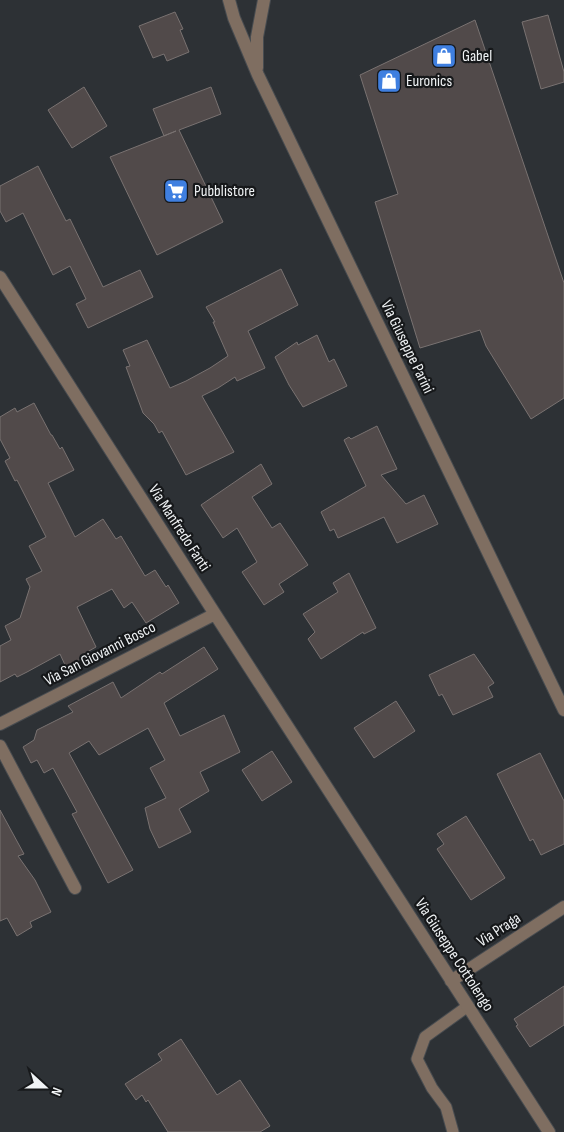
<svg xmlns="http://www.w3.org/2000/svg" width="564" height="1132" font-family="'Sofia Sans Condensed',sans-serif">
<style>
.building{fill:#514a4a;stroke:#797271}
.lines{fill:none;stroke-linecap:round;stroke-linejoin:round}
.lane-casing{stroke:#484c50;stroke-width:13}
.street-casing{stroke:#484c50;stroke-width:14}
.lane{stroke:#7f6e61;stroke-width:11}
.street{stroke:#7f6e61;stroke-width:12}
.labels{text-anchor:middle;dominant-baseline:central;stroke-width:4.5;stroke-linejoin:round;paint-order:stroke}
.poi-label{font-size:16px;fill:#f0f3f5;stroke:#16181a;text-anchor:start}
.street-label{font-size:16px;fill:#f0f3f5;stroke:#16181a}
</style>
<rect width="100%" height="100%" fill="#2d3135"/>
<path class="building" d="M 175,12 L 183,29 L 180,30 L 189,52 L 167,61 L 164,54 L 153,58 L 139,26 Z
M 548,15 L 564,72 L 564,82 L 541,89 L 522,22 Z
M 475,20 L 564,283 L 564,398 L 531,419 L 486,346 L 480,330 L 420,348 L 375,202 L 398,194 L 360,75 Z
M 84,87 L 107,126 L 72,148 L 48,110 Z
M 211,87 L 221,114 L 179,130 L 223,222 L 157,255 L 110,157 L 176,131 L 164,136 L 153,109 Z
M 38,166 L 66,221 L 70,219 L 103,287 L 140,270 L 153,297 L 88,328 L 76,304 L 86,299 L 70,266 L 53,275 L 23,213 L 6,222 L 0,211 L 0,186 Z
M 281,269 L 298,305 L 248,331 L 265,368 L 237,381 L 235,377 L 218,388 L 202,396 L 234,452 L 186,475 L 162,431 L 159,433 L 154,424 L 143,413 L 126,367 L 130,366 L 123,350 L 147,340 L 170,388 L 186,381 L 210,368 L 228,356 L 213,322 L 215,322 L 206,307 Z
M 317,335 L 329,362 L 334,359 L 347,386 L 303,407 L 289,385 L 275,357 L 297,342 L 298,345 Z
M 34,403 L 51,435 L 52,435 L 60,449 L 62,447 L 74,470 L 48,483 L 75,537 L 103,519 L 116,539 L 121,536 L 145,576 L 155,570 L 166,587 L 168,585 L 179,603 L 146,623 L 132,602 L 124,608 L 112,589 L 77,607 L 96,647 L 80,656 L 81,659 L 66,667 L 60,654 L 27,672 L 17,677 L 15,674 L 0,682 L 0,646 L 11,640 L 5,626 L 20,618 L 30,587 L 26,579 L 42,571 L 29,546 L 46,537 L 17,480 L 15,481 L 5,461 L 10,458 L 0,439 L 0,417 L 15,408 L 17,412 Z
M 377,426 L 397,469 L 381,475 L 406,504 L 424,495 L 438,524 L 397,543 L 384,517 L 338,538 L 334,529 L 330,531 L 321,512 L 366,486 L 344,440 L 349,437 L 351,439 Z
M 261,464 L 272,484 L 252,497 L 272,528 L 280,523 L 308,565 L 279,584 L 284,592 L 264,605 L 242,572 L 257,562 L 237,528 L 223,538 L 201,505 Z
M 349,573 L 376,628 L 364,634 L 363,632 L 321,659 L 308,639 L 315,632 L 303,614 L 338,592 L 333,583 Z
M 204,647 L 218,669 L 164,703 L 180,736 L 224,715 L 240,752 L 200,772 L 209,791 L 179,809 L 191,832 L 159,848 L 150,829 L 145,808 L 166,798 L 150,768 L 165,760 L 148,728 L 99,755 L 89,741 L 69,753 L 133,870 L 108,883 L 72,814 L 77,812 L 53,768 L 44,773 L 37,760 L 31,763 L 23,747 L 34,740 L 37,730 L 73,712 L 68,706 L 113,682 L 121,698 L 160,672 L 162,674 Z
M 474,654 L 494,683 L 488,687 L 493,697 L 453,715 L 442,694 L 439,696 L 429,675 Z
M 396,701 L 415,731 L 374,758 L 354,728 Z
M 272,751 L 292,782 L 262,801 L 242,770 Z
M 540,753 L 564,801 L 564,844 L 541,855 L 533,839 L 530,841 L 497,774 Z
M 0,810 L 24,854 L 18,856 L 35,880 L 51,912 L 30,922 L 32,927 L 17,936 L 7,918 L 0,921 Z
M 466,816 L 505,878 L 471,900 L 437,849 L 444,844 L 437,834 Z
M 564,986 L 564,1025 L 530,1047 L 516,1026 L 518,1025 L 514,1019 Z
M 181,1039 L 217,1095 L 240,1080 L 270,1126 L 260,1132 L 168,1132 L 148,1100 L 146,1102 L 142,1095 L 136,1100 L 125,1084 L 162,1060 L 158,1054 Z"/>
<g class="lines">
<defs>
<path id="lane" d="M 453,1132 L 446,1107 L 432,1088 L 417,1059 L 425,1037 L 468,1006"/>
<path id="street" d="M 229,0 L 234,18 L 258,75 L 564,710
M 257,68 L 257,37 L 264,0
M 0,277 L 215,614 L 549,1132
M 0,724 L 215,614
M 0,746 L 75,888
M 451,981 L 564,907"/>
</defs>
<use href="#lane" class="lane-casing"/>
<use href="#street" class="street-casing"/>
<use href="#lane" class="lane"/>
<use href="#street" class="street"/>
</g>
<defs>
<symbol id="shop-square" viewBox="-11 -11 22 22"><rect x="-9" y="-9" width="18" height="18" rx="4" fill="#3f7fe0" stroke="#16181a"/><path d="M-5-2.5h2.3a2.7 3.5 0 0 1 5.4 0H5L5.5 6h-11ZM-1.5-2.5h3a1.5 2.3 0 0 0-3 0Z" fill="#fff"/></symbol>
<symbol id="supermarket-square" viewBox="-11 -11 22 22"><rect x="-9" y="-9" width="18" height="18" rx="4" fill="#3f7fe0" stroke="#16181a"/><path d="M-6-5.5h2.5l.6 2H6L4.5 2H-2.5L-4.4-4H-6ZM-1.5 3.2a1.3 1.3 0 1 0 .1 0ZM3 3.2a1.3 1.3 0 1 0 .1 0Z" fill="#fff"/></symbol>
</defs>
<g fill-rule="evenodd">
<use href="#shop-square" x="430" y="42" width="28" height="28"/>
<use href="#shop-square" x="375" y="67" width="28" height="28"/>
<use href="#supermarket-square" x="162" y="177" width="28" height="28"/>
</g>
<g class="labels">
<g class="poi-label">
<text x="462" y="56">Gabel</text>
<text x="406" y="81">Euronics</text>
<text x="194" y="191">Pubblistore</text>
</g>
<g class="street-label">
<text transform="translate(407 347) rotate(64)">Via Giuseppe Parini</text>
<text transform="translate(179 528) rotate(57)">Via Manfredo Fanti</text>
<text transform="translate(100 654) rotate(-27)">Via San Giovanni Bosco</text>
<text transform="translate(499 930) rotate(-33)">Via Praga</text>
<text transform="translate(454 955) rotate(57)">Via Giuseppe Cottolengo</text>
</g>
</g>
<g transform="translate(45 1087) rotate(111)" stroke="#16181a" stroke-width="4" paint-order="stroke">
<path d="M0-4L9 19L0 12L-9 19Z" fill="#f0f3f5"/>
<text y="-8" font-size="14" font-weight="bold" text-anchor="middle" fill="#f0f3f5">N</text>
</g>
</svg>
